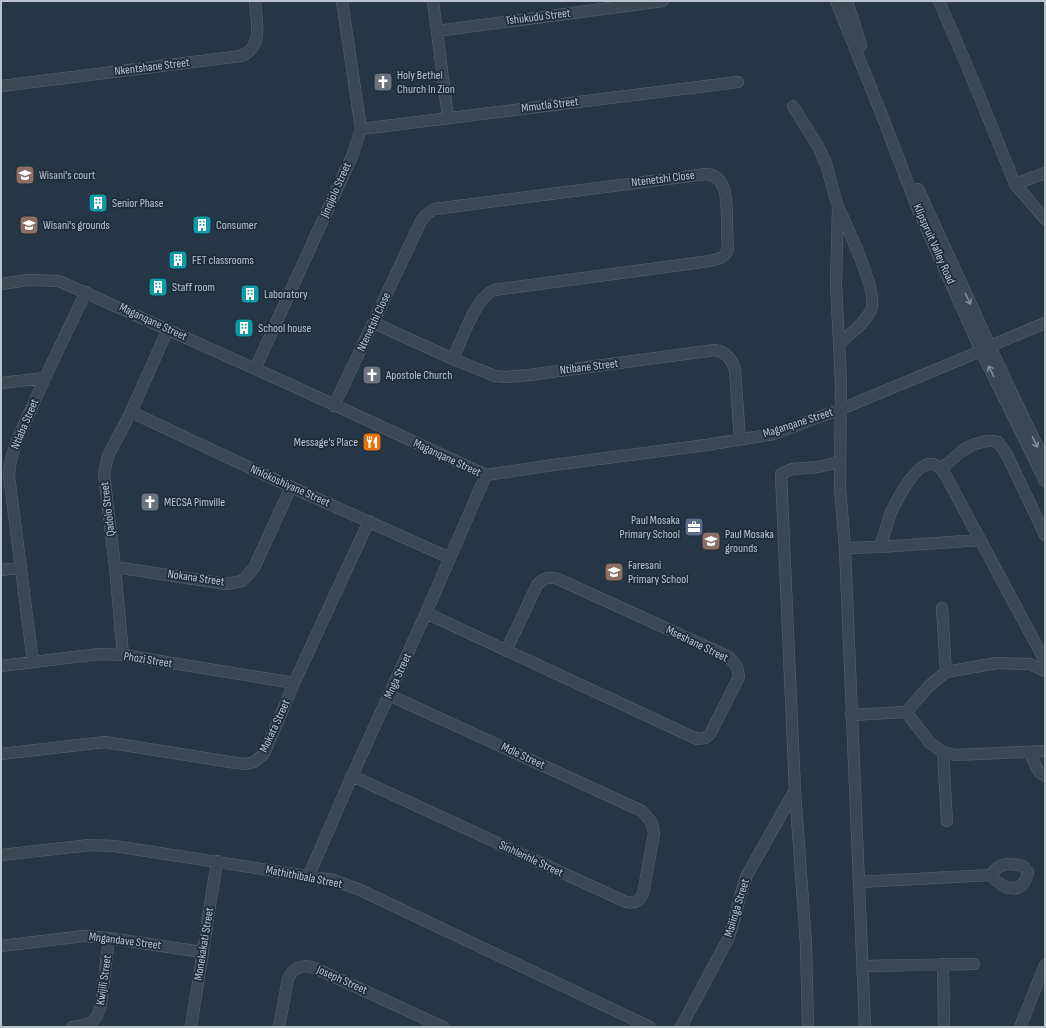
<svg xmlns="http://www.w3.org/2000/svg" width="1046" height="1028" font-family="'Sofia Sans Condensed',sans-serif">
<style>
.lines{fill:none;stroke-linecap:round;stroke-linejoin:round}
.minor-casing{stroke:#586673;stroke-width:12}
.minor{stroke:#3a4856;stroke-width:11}
.oneway{stroke:#7f8c99}
.labels{text-anchor:middle;dominant-baseline:central;stroke-width:3.5;stroke-linejoin:round;paint-order:stroke}
.street-label{font-size:12px;fill:#b8c3cf;stroke:#1e2d3c}
.poi-label{font-size:12px;fill:#b8c3cf;stroke:#1e2d3c;text-anchor:start}
</style>
<rect width="100%" height="100%" fill="#253747"/>
<g class="lines">
<defs>
<path id="minor" d="M 433,1 L 448,117
M 836,1 L 881,113 L 917,207 L 981,351 L 1045,481
M 847,1 L 861,45
M 939,1 L 972,78 L 1015,184 L 1045,219
M 437,31 L 663,1
M 1,86 L 241,56 C 265,46 256,21 255,1
M 793,106 L 819,148 L 826,164 L 838,207 L 836,285 L 841,382 L 840,487 L 845,548 L 865,1027
M 361,129 L 738,82
M 1015,184 L 1045,173
M 918,189 L 1007,383 L 1045,462
M 1,284 L 28,280 L 59,281 L 289,384 L 486,475 L 553,465 L 706,445 L 774,434 L 841,409 L 981,351 L 990,346 L 1045,323
M 374,323 L 453,359 L 495,376 L 505,377 L 529,375 L 715,350 C 726,352 732,359 735,370 L 740,440
M 839,344 C 849,334 865,324 871,310 C 879,294 848,229 840,211
M 255,369 L 353,154 L 361,129 L 342,1
M 1,383 L 45,378
M 334,406 L 421,221 L 426,215 L 434,209 L 706,174 C 728,176 726,200 727,217 C 727,227 727,238 728,248 C 726,260 713,260 703,262 L 494,290 C 476,297 461,341 453,359
M 131,412 L 291,487 L 450,558
M 941,469 L 962,451 L 972,445 L 986,441 L 993,441 L 998,442 L 1007,455 L 1045,535
M 880,547 C 884,536 887,523 891,512 C 897,500 916,462 932,464 C 938,465 943,471 946,476 L 1045,661
M 845,548 L 880,547 L 980,540
M 115,567 L 226,584 L 242,581 L 254,568 L 291,487
M 1,570 L 20,568
M 942,608 L 946,672
M 426,613 L 697,739 L 705,738 L 710,734 L 739,677 L 737,667 L 729,657 L 558,579 C 549,576 543,578 537,585 L 506,651
M 123,655 L 115,567 L 104,474 L 108,456 L 131,412 L 168,329
M 33,662 L 9,476 C 10,450 22,430 32,407 C 49,368 68,330 86,292
M 1,666 L 99,654 L 123,655 L 294,683
M 906,712 L 930,743 L 943,752 L 955,755 L 1045,751
M 851,715 L 906,712 L 929,686 L 946,672 L 997,663 L 1030,664 L 1045,671
M 943,752 L 947,821
M 1029,752 L 1039,772 L 1045,776
M 1,754 L 105,742 L 236,763 L 246,764 L 254,762 L 264,754 L 294,683 L 369,521
M 352,776 L 626,902 C 634,904 640,901 643,894 L 654,834 L 652,823 L 642,811 L 389,695
M 1,855 L 90,845 L 114,846 L 333,880 L 358,889 L 650,1027
M 309,875 L 352,776 L 426,613 L 486,475
M 859,882 L 991,875 C 1000,862 1008,863 1023,866 L 1028,872 C 1023,897 1003,890 991,875
M 1,946 L 84,936 L 109,938 L 202,952
M 943,964 L 944,1027
M 863,966 L 974,964
M 72,1027 C 89,1025 97,1023 101,1004 L 109,938
M 191,1027 L 217,861
M 279,1027 L 288,979 C 293,967 303,964 315,968 L 443,1027
M 681,1027 L 728,939 C 736,918 739,896 747,875 L 795,790
M 808,1027 L 806,944 L 795,790 L 781,474 L 792,469 L 818,467 L 840,462
M 1020,1027 L 1045,965"/>
</defs>
<use href="#minor" class="minor-casing"/>
<use href="#minor" class="minor"/>
</g>
<defs><path id="oneway-shaft" d="M-6 0H5M1.5-3L5.5 0L1.5 3" fill="none" stroke-width="1.6" stroke-linecap="round" stroke-linejoin="round"/></defs>
<g class="oneway">
<use href="#oneway-shaft" transform="translate(968 299) rotate(65)"/>
<use href="#oneway-shaft" transform="translate(991 371) rotate(-117)"/>
<use href="#oneway-shaft" transform="translate(1035 442) rotate(64)"/>
</g>
<defs>
<symbol id="church-square" viewBox="-11 -11 22 22"><rect x="-9" y="-9" width="18" height="18" rx="4" fill="#6b7280" stroke="#1e2d3c"/><path d="M-1.2-6h2.4v3.5h3.3v2.4h-3.3V6h-2.4V-.1h-3.3v-2.4h3.3Z" fill="#fff"/></symbol>
<symbol id="school-square" viewBox="-11 -11 22 22"><rect x="-9" y="-9" width="18" height="18" rx="4" fill="#8d6e63" stroke="#1e2d3c"/><path d="M0-5L7-2L0 1L-7-2ZM-4 1L0 2.5L4 1V4Q0 6-4 4Z" fill="#fff"/></symbol>
<symbol id="building-square" viewBox="-11 -11 22 22"><rect x="-9" y="-9" width="18" height="18" rx="4" fill="#0f9aa8" stroke="#1e2d3c"/><path d="M-4-6H4V6H1V3H-1V6H-4ZM-2.5-4.3h1.7v1.8h-1.7ZM.8-4.3h1.7v1.8H.8ZM-2.5-1h1.7V.8h-1.7ZM.8-1h1.7V.8H.8Z" fill="#fff"/></symbol>
<symbol id="restaurant-square" viewBox="-11 -11 22 22"><rect x="-9" y="-9" width="18" height="18" rx="4" fill="#e8710a" stroke="#1e2d3c"/><path d="M-5-6h1v4h1v-4h1v4h1v-4h1v5L-1.5 .5V6h-2V.5L-5-1ZM5-6V6H3V1.5H1.5Q1.5-4 5-6Z" fill="#fff"/></symbol>
<symbol id="office-square" viewBox="-11 -11 22 22"><rect x="-9" y="-9" width="18" height="18" rx="4" fill="#5c6f8a" stroke="#1e2d3c"/><path d="M-6-3h4V-5.5h4V-3h4V5H-6ZM-1-4.5V-3h2v-1.5ZM-6 0V1H6V0Z" fill="#fff"/></symbol>
</defs>
<g fill-rule="evenodd">
<use href="#church-square" x="372" y="71" width="22" height="22"/>
<use href="#school-square" x="14" y="164" width="22" height="22"/>
<use href="#building-square" x="87" y="192" width="22" height="22"/>
<use href="#school-square" x="18" y="214" width="22" height="22"/>
<use href="#building-square" x="191" y="214" width="22" height="22"/>
<use href="#building-square" x="167" y="249" width="22" height="22"/>
<use href="#building-square" x="147" y="276" width="22" height="22"/>
<use href="#building-square" x="239" y="283" width="22" height="22"/>
<use href="#building-square" x="233" y="317" width="22" height="22"/>
<use href="#church-square" x="361" y="364" width="22" height="22"/>
<use href="#restaurant-square" x="361" y="431" width="22" height="22"/>
<use href="#church-square" x="139" y="491" width="22" height="22"/>
<use href="#office-square" x="683" y="516" width="22" height="22"/>
<use href="#school-square" x="700" y="530" width="22" height="22"/>
<use href="#school-square" x="603" y="561" width="22" height="22"/>
</g>
<g class="labels">
<g class="street-label">
<text transform="translate(538 17) rotate(-7)">Tshukudu Street</text>
<text transform="translate(152 67) rotate(-7)">Nkentshane Street</text>
<text transform="translate(550 105) rotate(-7)">Mmutla Street</text>
<text transform="translate(663 179) rotate(-7)">Ntenetshi Close</text>
<text transform="translate(336 190) rotate(-66)">Jinqijolo Street</text>
<text transform="translate(934 244) rotate(66)">Klipspruit Valley Road</text>
<text transform="translate(153 322) rotate(25)">Maganqane Street</text>
<text transform="translate(374 322) rotate(-65)">Ntenetshi Close</text>
<text transform="translate(589 367) rotate(-7)">Ntibane Street</text>
<text transform="translate(798 423) rotate(-18)">Maganqane Street</text>
<text transform="translate(25 424) rotate(-67)">Ntlaba Street</text>
<text transform="translate(447 458) rotate(25)">Maganqane Street</text>
<text transform="translate(290 486) rotate(24)">Nhlokoshiyane Street</text>
<text transform="translate(108 509) rotate(-97)">Qadolo Street</text>
<text transform="translate(196 578) rotate(8)">Nokana Street</text>
<text transform="translate(697 644) rotate(26)">Mseshane Street</text>
<text transform="translate(148 660) rotate(9)">Phozi Street</text>
<text transform="translate(398 676) rotate(-65)">Mnga Street</text>
<text transform="translate(275 726) rotate(-65)">Mokata Street</text>
<text transform="translate(523 756) rotate(25)">Mdle Street</text>
<text transform="translate(531 859) rotate(25)">Sinhlenhle Street</text>
<text transform="translate(304 877) rotate(11)">Mathithibala Street</text>
<text transform="translate(737 908) rotate(-73)">Msilinga Street</text>
<text transform="translate(125 941) rotate(7)">Mngandave Street</text>
<text transform="translate(204 944) rotate(-81)">Monekakati Street</text>
<text transform="translate(104 980) rotate(-82)">Kwijili Street</text>
<text transform="translate(342 980) rotate(24)">Joseph Street</text>
</g>
<g class="poi-label">
<text x="397" y="75">Holy Bethel<tspan x="397" dy="14">Church In Zion</tspan></text>
<text x="39" y="175">Wisani's court</text>
<text x="112" y="203">Senior Phase</text>
<text x="43" y="225">Wisani's grounds</text>
<text x="216" y="225">Consumer</text>
<text x="192" y="260">FET classrooms</text>
<text x="172" y="287">Staff room</text>
<text x="264" y="294">Laboratory</text>
<text x="258" y="328">School house</text>
<text x="386" y="375">Apostole Church</text>
<text x="358" y="442" text-anchor="end">Message's Place</text>
<text x="164" y="502">MECSA Pimville</text>
<text x="680" y="520" text-anchor="end">Paul Mosaka<tspan x="680" dy="14">Primary School</tspan></text>
<text x="725" y="534">Paul Mosaka<tspan x="725" dy="14">grounds</tspan></text>
<text x="628" y="565">Faresani<tspan x="628" dy="14">Primary School</tspan></text>
</g>
</g>
<rect width="1046" height="1028" fill="none" stroke="#b8c3cf" stroke-width="4"/>
</svg>
